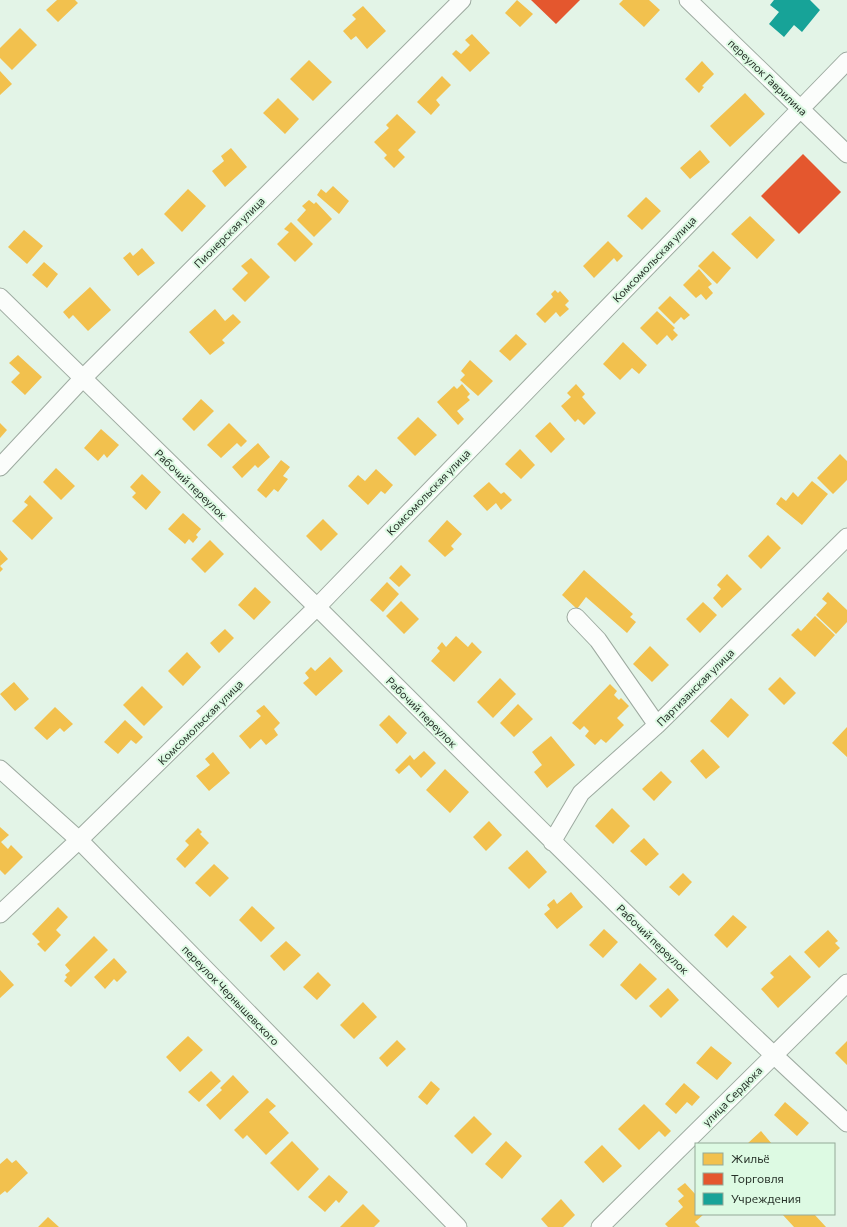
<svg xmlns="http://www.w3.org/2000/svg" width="847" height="1227" font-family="Commissioner,sans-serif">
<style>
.homes{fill:#f2c14e}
.shops{fill:#e4572e}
.public{fill:#17a398}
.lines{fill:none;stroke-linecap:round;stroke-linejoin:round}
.street-casing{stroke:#9daaa0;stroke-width:19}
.street{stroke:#fbfdfb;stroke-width:17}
.labels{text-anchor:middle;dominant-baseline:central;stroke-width:4;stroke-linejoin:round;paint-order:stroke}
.street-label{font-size:11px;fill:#263028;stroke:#ddfae3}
</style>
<rect width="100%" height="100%" fill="#e3f4e7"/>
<path class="homes" d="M 57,0 L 75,0 L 78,3 L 58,22 L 46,10 Z
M 517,0 L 533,14 L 520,27 L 505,13 Z
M 623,0 L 649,0 L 660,10 L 644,27 L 619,4 Z
M 363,6 L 386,31 L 367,49 L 356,36 L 351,40 L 343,31 L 356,19 L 352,15 Z
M 20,28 L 37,45 L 12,70 L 0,58 L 0,48 Z
M 472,34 L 490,53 L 470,72 L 452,54 L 456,50 L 461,54 L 470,45 L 465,40 Z
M 309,60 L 332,82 L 313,101 L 290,79 Z
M 702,61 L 714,74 L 702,86 L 704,87 L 699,93 L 685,79 Z
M 0,71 L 12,84 L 0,95 Z
M 442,76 L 451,85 L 436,100 L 440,105 L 431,115 L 417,102 Z
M 745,93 L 765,114 L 730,147 L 710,126 Z
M 278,98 L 299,119 L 285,134 L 263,113 Z
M 397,114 L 416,132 L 398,150 L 405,157 L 394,168 L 384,158 L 387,155 L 374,142 L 389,128 L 386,125 Z
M 231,148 L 247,167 L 225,187 L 212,171 L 224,161 L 221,156 Z
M 700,150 L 710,162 L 690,179 L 680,168 Z
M 333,186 L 349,201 L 339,214 L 317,195 L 321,189 L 326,193 Z
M 188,189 L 206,206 L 182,232 L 164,214 Z
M 646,197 L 661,211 L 642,230 L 627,216 Z
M 309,200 L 314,204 L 316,202 L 332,219 L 314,237 L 297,220 L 306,210 L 302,206 Z
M 750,216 L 775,240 L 757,259 L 731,234 Z
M 291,222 L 313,244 L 295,262 L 277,244 L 289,232 L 284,229 Z
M 24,230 L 43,246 L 27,264 L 8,247 Z
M 608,241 L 623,256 L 617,262 L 614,258 L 594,278 L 583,266 Z
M 142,248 L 155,263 L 138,276 L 123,258 L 130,252 L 133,256 Z
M 713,251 L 731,268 L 717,284 L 698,266 Z
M 251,258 L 270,277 L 245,302 L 232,289 L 248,273 L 241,266 Z
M 44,262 L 58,274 L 47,288 L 32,275 Z
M 699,269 L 712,284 L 708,287 L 713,293 L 706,300 L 701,294 L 696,298 L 683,285 Z
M 90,287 L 111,310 L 88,331 L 73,315 L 69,319 L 63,312 Z
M 555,290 L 558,293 L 560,291 L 569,301 L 565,305 L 569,309 L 560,317 L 556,312 L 545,323 L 536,314 L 553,297 L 551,294 Z
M 670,296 L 690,315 L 684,320 L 681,317 L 674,324 L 658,308 Z
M 215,309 L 225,321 L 233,314 L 241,322 L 222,340 L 225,343 L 210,355 L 189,332 Z
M 657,311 L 675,328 L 673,330 L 678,335 L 672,341 L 667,335 L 657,345 L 640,328 Z
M 516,334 L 527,344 L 510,361 L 499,351 Z
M 623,342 L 647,365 L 639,374 L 632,368 L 620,380 L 603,364 Z
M 18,355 L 42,377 L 25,395 L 11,382 L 20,373 L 9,363 Z
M 470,360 L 493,381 L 478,396 L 460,380 L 465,375 L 461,371 Z
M 462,384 L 470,394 L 467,397 L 470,400 L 457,411 L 464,419 L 458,425 L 437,402 L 454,386 L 457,389 Z
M 576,384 L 585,394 L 582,397 L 596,413 L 584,425 L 578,419 L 575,422 L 561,406 L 571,397 L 567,393 Z
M 201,399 L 214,411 L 194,431 L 182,419 Z
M 418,417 L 437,435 L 415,456 L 397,438 Z
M 550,422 L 565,439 L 551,453 L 535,436 Z
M 0,423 L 7,430 L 0,438 Z
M 229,423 L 247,441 L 241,447 L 237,443 L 221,458 L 207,445 Z
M 101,429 L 119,445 L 107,458 L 104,454 L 98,461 L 84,448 Z
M 258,443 L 270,457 L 258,468 L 255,465 L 242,478 L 232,467 Z
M 520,449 L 535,465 L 521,479 L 505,464 Z
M 840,454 L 847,461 L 847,480 L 833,494 L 817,478 Z
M 281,460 L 290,467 L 283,476 L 288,479 L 278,492 L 274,489 L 266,498 L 257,490 Z
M 56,468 L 75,486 L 61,500 L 43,482 Z
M 376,469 L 393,485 L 385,494 L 381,491 L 368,505 L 348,486 L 358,475 L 365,481 Z
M 142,474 L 161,492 L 146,510 L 132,497 L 136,493 L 130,487 Z
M 812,481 L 828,494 L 802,525 L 776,504 L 781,497 L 786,501 L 793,492 L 798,497 Z
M 489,482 L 501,494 L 504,492 L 512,500 L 501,510 L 496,503 L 487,511 L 473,496 Z
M 30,495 L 53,518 L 32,540 L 12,521 L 28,505 L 24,502 Z
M 183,513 L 201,529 L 196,535 L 198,537 L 193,543 L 189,539 L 185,544 L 168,529 Z
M 323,519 L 338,534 L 321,551 L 306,536 Z
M 447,520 L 462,534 L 451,546 L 454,549 L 445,557 L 428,541 Z
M 768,535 L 781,548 L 761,569 L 748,556 Z
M 210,540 L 224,554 L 205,573 L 191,559 Z
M 0,550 L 8,559 L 0,566 L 3,569 L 0,572 Z
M 401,565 L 411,575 L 399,587 L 389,578 Z
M 584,570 L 633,614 L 630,617 L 636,622 L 627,633 L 586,597 L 577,609 L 562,595 Z
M 727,574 L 742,589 L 722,608 L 713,598 L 721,589 L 717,585 Z
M 387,582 L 399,594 L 383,612 L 370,600 Z
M 255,587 L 271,602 L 254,620 L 238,605 Z
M 828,592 L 847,610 L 847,622 L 836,634 L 816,615 L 827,603 L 822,599 Z
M 401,601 L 419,619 L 404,634 L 386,616 Z
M 703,602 L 717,615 L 700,633 L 686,619 Z
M 815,616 L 835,635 L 815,657 L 791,635 L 798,628 L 801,631 Z
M 225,629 L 234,638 L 219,653 L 210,643 Z
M 456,636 L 468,647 L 472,642 L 482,652 L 454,682 L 431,661 L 440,651 L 437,648 L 442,642 L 446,647 Z
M 650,646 L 669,665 L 652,682 L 633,664 Z
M 187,652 L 201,667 L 183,686 L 168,671 Z
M 330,657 L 343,671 L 316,696 L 303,683 L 309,678 L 305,673 L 311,667 L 315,671 Z
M 780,677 L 796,693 L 784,705 L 768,689 Z
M 500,678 L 516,694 L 493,718 L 477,702 Z
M 14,682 L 29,699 L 15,711 L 0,694 Z
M 610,684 L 617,691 L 614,695 L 619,700 L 621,698 L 629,706 L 617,718 L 624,725 L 606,743 L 601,739 L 595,745 L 585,736 L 589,731 L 584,726 L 580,730 L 572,723 Z
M 142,686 L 163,707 L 144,726 L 123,705 Z
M 731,698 L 749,715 L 728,738 L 710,721 Z
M 518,704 L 533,719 L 514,737 L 500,723 Z
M 264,705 L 280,723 L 274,729 L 278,735 L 266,745 L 261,739 L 250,749 L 239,736 L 261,716 L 256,711 Z
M 55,707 L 73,724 L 64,732 L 60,728 L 47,740 L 34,728 Z
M 389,715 L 407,733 L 397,744 L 379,725 Z
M 125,720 L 143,737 L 136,744 L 131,740 L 118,754 L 104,742 Z
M 847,727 L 847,757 L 832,743 Z
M 551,736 L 575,765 L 547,788 L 534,772 L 542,765 L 532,752 Z
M 703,749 L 720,767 L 706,779 L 690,761 Z
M 424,751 L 436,763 L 421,778 L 409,765 L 399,774 L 395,770 L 410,755 L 414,760 Z
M 213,752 L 230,773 L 209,791 L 196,776 L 210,765 L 205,759 Z
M 445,769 L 469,792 L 450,813 L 426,790 Z
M 661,771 L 672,782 L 654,801 L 642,789 Z
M 612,808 L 630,826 L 613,844 L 595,826 Z
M 489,821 L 502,835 L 486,851 L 473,837 Z
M 0,827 L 9,835 L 1,842 L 8,849 L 11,845 L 23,857 L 5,875 L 0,870 Z
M 198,828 L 202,832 L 200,834 L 209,843 L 185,868 L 176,859 L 189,845 L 185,841 Z
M 644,838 L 659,854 L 646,866 L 630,851 Z
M 527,850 L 547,872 L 529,889 L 508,868 Z
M 214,864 L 229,878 L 210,897 L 195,883 Z
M 683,873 L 692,882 L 679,896 L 669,887 Z
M 571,892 L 583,907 L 557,929 L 544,914 L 550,909 L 547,905 L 554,899 L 557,904 Z
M 252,906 L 275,928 L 261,942 L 239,920 Z
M 58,907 L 68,917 L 56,930 L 61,935 L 45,952 L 37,944 L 40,942 L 32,934 Z
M 733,915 L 747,927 L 727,948 L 714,935 Z
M 604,929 L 618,942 L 603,958 L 589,945 Z
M 828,930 L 838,941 L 835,943 L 840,948 L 819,968 L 804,952 Z
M 94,936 L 108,950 L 71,987 L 64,981 L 67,977 L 65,975 L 70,971 L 65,965 Z
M 286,941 L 301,955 L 284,971 L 270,956 Z
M 790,955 L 811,977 L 778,1008 L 761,989 L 774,977 L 770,973 Z
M 114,958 L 127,972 L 117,982 L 114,979 L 105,989 L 94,977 Z
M 640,963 L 657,979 L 636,1000 L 620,985 Z
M 0,970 L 14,985 L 0,998 Z
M 318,972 L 331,985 L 317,1000 L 303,987 Z
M 668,988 L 679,1000 L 661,1018 L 649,1006 Z
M 363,1002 L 377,1017 L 354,1039 L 340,1025 Z
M 188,1036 L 203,1050 L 180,1072 L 166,1057 Z
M 397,1040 L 406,1049 L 387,1067 L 379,1058 Z
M 847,1041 L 847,1065 L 835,1053 Z
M 711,1046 L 732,1063 L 717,1080 L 696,1063 Z
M 211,1071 L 221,1081 L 199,1102 L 188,1092 Z
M 233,1075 L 249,1092 L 220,1120 L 206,1105 L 222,1090 L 220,1088 Z
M 431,1081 L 440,1089 L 427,1105 L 418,1097 Z
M 684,1083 L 700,1097 L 692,1106 L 687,1102 L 676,1114 L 665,1104 Z
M 267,1098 L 276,1106 L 269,1112 L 289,1133 L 266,1155 L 247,1135 L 243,1139 L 234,1130 Z
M 785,1102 L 809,1123 L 797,1136 L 774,1115 Z
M 644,1104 L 671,1131 L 665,1137 L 659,1131 L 639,1150 L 618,1129 Z
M 474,1116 L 492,1134 L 472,1154 L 454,1136 Z
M 761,1131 L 772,1144 L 747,1144 Z
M 292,1141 L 319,1169 L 298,1191 L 270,1163 Z
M 506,1141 L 522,1156 L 502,1179 L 485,1164 Z
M 602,1145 L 622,1166 L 603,1183 L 584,1162 Z
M 7,1158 L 12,1163 L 16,1160 L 28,1173 L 7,1193 L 5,1191 L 0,1195 L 0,1164 Z
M 329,1175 L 348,1192 L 339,1203 L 336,1200 L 325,1212 L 308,1197 Z
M 685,1183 L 696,1195 L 696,1214 L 704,1214 L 695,1222 L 700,1227 L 668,1227 L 665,1224 L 683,1207 L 678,1201 L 684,1196 L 677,1189 Z
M 561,1199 L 575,1215 L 563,1227 L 548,1227 L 541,1219 Z
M 363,1204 L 380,1221 L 374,1227 L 340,1227 Z
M 782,1214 L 814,1214 L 826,1227 L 794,1227 Z
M 48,1217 L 59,1227 L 38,1227 Z"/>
<path class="shops" d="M 531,0 L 580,0 L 556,24 Z
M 803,154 L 841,192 L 799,234 L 761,196 Z"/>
<path class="public" d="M 774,0 L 810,0 L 820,10 L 802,32 L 794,25 L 784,37 L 769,24 L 779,12 L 770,5 Z"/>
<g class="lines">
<defs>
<path id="street" d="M 688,0 L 847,154
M 0,297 C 106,401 213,504 319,609 C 493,782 666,957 847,1123
M 0,467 L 83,378 L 462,0
M 576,617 L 598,640 L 657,725
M 0,769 L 79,840 L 458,1227
M 552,842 L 581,793 L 657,725 L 847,537
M 0,914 L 79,840 L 317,607 L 847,61
M 600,1227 L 847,983"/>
</defs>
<use href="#street" class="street-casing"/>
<use href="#street" class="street"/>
</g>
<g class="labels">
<g class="street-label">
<text transform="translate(768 77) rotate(44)">переулок Гаврилина</text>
<text transform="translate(229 232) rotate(-45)">Пионерская улица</text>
<text transform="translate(654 259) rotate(-46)">Комсомольская улица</text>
<text transform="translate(191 484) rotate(44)">Рабочий переулок</text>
<text transform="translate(428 492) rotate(-46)">Комсомольская улица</text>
<text transform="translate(695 687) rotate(-45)">Партизанская улица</text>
<text transform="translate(422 712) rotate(45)">Рабочий переулок</text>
<text transform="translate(200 722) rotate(-45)">Комсомольская улица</text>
<text transform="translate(653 939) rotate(44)">Рабочий переулок</text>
<text transform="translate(231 995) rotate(46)">переулок Чернышевского</text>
<text transform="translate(732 1096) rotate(-45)">улица Сердюка</text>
</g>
</g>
<rect x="695" y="1143" width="140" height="72" fill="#ddfae3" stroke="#94a998"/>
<rect x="703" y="1153" width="20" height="12" fill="#f2c14e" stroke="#94a998"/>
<text x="731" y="1163" font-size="12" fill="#263028">Жильё</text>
<rect x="703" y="1173" width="20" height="12" fill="#e4572e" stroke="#94a998"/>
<text x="731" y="1183" font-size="12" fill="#263028">Торговля</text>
<rect x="703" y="1193" width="20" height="12" fill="#17a398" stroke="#94a998"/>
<text x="731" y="1203" font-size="12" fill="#263028">Учреждения</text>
</svg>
